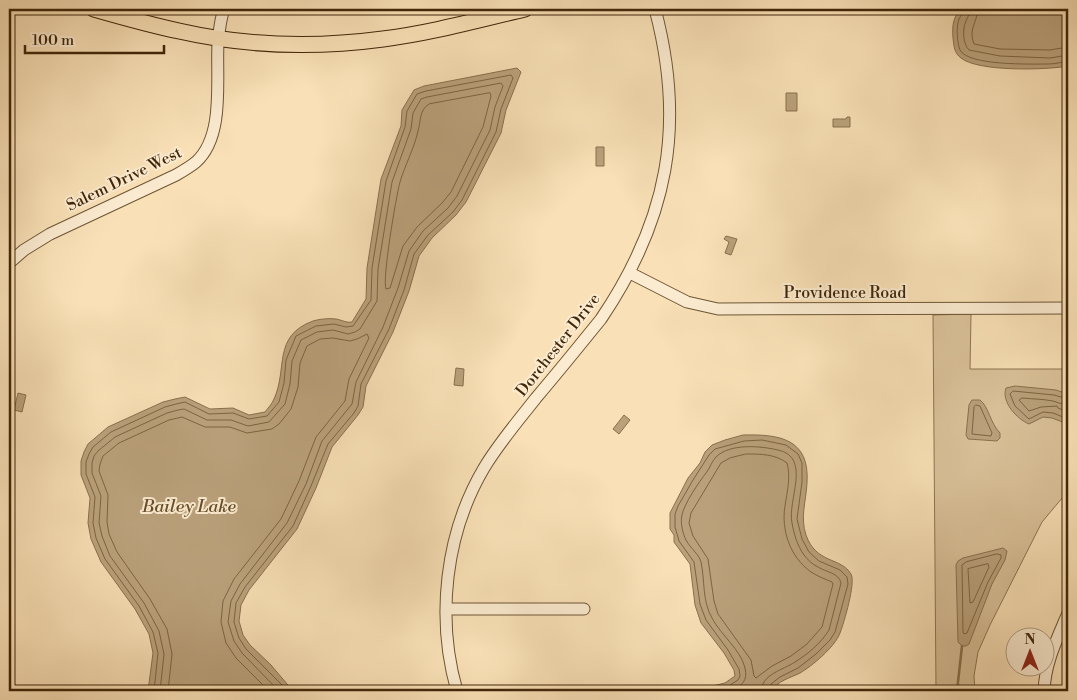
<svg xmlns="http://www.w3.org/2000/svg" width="1077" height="700" font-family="'Libre Bodoni',serif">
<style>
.green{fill:#dac199;stroke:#8d7451}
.water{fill:#baa17b;stroke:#89704d}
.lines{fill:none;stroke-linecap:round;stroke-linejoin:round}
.shore{stroke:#7d6442;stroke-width:1}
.stream{stroke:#89704d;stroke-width:2.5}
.minor-casing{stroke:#6e5534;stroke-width:13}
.major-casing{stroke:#402709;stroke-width:17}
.minor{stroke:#fbebd0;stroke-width:11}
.major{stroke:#f9e0b6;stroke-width:15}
.labels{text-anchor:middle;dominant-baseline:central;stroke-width:4;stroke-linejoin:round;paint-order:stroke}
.street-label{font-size:16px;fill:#402709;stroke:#fbebd0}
.water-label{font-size:18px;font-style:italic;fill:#654c2b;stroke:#fbebd0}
</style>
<rect width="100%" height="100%" fill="#f9e0b6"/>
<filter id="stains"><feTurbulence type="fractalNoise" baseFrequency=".004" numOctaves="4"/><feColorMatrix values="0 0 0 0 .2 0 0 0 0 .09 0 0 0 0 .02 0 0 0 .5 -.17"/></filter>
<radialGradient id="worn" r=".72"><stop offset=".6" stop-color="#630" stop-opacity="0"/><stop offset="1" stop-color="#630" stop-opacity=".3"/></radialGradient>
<path class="green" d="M 971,314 L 970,369 L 1068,369 L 1068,491 L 1042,522 L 990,625 L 978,652 L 974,676 L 975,691 L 936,691 L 933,315 Z"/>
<path class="water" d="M 961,9 L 1068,9 L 1068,66 C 1047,70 978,72 961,58 C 954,53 954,46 953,38 C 952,26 953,17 961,9 Z
M 517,68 L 521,72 L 506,110 L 501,133 L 466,202 L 456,215 L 432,238 L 419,256 L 409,291 L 393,332 L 366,386 L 363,407 L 358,415 L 332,447 L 316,488 L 297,529 L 249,590 L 241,605 L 239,621 L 243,635 L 250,645 L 271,665 L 293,691 L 148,691 L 153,653 L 149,634 L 135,609 L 101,562 L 91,539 L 88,523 L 90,498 L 81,475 L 81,461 L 84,452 L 88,444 L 108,427 L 163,402 L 175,399 L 185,397 L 210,409 L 233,408 L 249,415 L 265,412 C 268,408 272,404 274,399 C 288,369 272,336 313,321 C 319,319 330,318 336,319 C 342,320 346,323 352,322 L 366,299 L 367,268 L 381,179 L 401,126 L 402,110 L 414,90 L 424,86 Z
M 786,93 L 797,93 L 797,111 L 786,111 Z
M 847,117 L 850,117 L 850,127 L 833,127 L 833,119 L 846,119 Z
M 596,147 L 604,147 L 604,166 L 596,166 Z
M 726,236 L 737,239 L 731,255 L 725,253 L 729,242 L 724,239 Z
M 456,368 L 464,369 L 463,386 L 454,385 Z
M 1015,386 L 1056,390 L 1068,394 L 1068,424 L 1052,418 L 1043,417 L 1029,424 C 1017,419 1001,402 1006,388 Z
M 18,393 L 26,395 L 22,412 L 14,410 Z
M 972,400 L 980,400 C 989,407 990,423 1000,433 L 1000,438 L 997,441 L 968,439 L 966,435 L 969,405 Z
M 624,415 L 630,420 L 619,434 L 613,429 Z
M 743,435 C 780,434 810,439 807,483 C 806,502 800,517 806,535 C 816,564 841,557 851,574 C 856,582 844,623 840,633 C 835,647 812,666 800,673 C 790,678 777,681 772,691 L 692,691 L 725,683 L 735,676 L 734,670 L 724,653 L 701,623 L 695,605 L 690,564 L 674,542 L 674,535 L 670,529 L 670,513 L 688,478 L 700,463 L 705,452 L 712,445 L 725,440 Z
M 1003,548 L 1007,551 L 1005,560 L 992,584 L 969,644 L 966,646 L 962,646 L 958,642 L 956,565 L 958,561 L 963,558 Z"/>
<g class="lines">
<path class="shore" d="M 964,9 C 963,13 961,15 959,19 C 956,27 957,42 960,50 C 968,66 1032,64 1049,64 C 1056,64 1062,62 1068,61
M 970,9 C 970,14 968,16 966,21 C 962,29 963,44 969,50 L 1000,56 L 1050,58 L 1068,55
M 978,9 C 977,23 968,29 974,44 L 1000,49 L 1050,50 L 1068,47
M 490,93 L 491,96 L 483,127 L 451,192 L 442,203 L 417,227 L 403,246 L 390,288 L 386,289 C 382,279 396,197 400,182 C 405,165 414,149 418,131 C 421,121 419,110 429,104 Z
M 1068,399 L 1054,395 L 1013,391 L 1010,394 L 1015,406 L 1029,419 L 1043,412 L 1053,413 L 1068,419
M 976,405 L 980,406 L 992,433 L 991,436 L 972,434 L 974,407 Z
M 1068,405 C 1061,404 1059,403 1053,401 C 1043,399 1032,399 1022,398 L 1019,400 L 1029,411 L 1041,407 L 1057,406 L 1058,408 L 1068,412
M 746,454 C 761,454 775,454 787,463 C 791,477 787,492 785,506 C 781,530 790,557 811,572 C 817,576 825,579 832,582 L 833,584 L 822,627 L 807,644 L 791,656 L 772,666 L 756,678 L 754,676 L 751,660 L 718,614 L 714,601 L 708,559 L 693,536 L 689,523 L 691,513 L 721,463 L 730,458 Z
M 997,554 L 1001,555 L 1001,558 L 988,582 L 967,633 L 964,634 L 963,632 L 962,565 L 966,562 Z
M 988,564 L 989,567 L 973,602 L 970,603 L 968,569 Z
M 154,691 L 158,653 L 153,632 L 139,606 L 105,559 L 96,538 L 93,523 L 95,497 L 86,474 L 86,462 L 89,454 L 93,447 L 111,432 L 165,407 L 176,404 L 185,402 L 209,414 L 233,413 L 249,419 L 267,416 L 279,402 L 284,383 L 286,360 L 296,336 L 316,326 L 334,324 L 346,327 L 353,326 L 371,300 L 372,268 L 386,181 L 405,127 L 407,111 L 417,94 L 426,91 L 511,75 L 513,78 L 501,109 L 496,132 L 462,200 L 453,212 L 428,235 L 414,254 L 404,290 L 389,329 L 361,384 L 358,406 L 354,413 L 328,444 L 311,486 L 293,526 L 245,587 L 236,603 L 234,622 L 239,638 L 246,649 L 288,691
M 160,691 L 164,654 L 159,631 L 144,603 L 110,556 L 102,536 L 99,523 L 101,496 L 92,473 L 92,463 L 94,456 L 98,451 L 115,437 L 167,413 L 178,410 L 184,409 L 207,420 L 231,420 L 248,426 L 269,422 L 285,404 L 290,384 L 292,361 L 301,340 L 317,332 L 333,330 L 348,334 L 355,332 L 360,329 L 377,301 L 378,269 L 392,182 L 411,129 L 413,113 L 421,99 L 427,97 L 501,83 L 503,86 L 495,107 L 490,130 L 457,196 L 448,208 L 423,231 L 409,251 L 398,288 L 383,327 L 356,382 L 352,404 L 322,441 L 306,484 L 287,523 L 240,584 L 231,601 L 228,622 L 234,641 L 242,653 L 279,691
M 168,691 L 172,654 L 167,629 L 150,599 L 117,552 L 109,534 L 107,522 L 108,495 L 99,471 L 100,464 L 103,456 L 119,443 L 169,420 L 182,417 L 205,427 L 230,427 L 247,433 L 272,429 L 279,424 L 291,409 L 298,387 L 300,363 L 307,346 L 320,339 L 333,338 L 350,341 L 357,339 L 367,334 L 369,338 L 349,379 L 345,401 L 316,437 L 299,481 L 281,519 L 234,579 L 223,601 L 221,622 L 226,643 L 236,658 L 269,691
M 710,691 L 727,687 L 738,680 L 740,676 L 739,669 L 728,650 L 706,620 L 700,604 L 694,562 L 679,541 L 675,527 L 675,514 L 678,506 L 693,480 L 709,455 L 715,449 L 744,441 L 762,440 L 786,445 L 798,454 L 802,463 L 802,482 L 797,519 L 802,539 L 809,552 L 819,561 L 840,570 L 847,577 L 848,584 L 835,632 L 830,640 L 816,654 L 798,668 L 780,677 L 771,684 L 768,691
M 732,691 C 742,685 748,681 745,668 C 741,650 720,634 712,618 C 702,601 705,580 701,562 C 699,554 690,548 686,540 C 683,534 680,523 682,515 C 684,504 699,482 706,473 C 710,468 712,461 716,457 C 730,443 761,446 778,450 C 812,457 787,501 792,523 C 794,534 797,545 804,555 C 807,559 813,565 818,567 C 826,572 839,573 841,583 L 829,630 C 821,643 808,654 795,662 C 783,670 762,674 761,691"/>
<path class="stream" d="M 957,691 L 962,646"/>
<defs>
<path id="minor" d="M 9,263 L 24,250 L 50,234 L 176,175 C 183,171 190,167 196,162 C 225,136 216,79 218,43 C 219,32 220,20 224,9
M 630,273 L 687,302 L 718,309 L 1068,308
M 447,609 L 584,609
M 457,691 C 436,618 445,534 484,468 C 499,443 518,421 536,398 C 558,372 580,345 601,319 C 668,220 686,125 655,9
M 1044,691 C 1045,663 1057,639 1068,613"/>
<path id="major" d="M 94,9 C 122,17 150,25 179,31 C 245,46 316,48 383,39 C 431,33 478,20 525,9"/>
</defs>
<use href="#minor" class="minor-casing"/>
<use href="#major" class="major-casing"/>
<use href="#minor" class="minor"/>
<use href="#major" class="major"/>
</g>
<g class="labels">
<g class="street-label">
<text transform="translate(124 179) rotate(-26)">Salem Drive West</text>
<text x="845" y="293">Providence Road</text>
<text transform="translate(558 345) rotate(-52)">Dorchester Drive</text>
</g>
<g class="water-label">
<text x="189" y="506">Bailey Lake</text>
</g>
</g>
<rect width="1077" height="700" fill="none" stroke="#f9e0b6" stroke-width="30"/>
<rect x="10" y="10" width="1057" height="680" fill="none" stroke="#402709" stroke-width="2.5"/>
<rect x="15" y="15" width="1047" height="670" fill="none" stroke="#402709"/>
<g transform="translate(1030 652)"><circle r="24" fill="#fbebd0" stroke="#b09d80"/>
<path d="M0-4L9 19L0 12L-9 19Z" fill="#8f2418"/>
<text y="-8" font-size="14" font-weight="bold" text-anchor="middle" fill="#402709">N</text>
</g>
<path d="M25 45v8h139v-8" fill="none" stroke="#402709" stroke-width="2.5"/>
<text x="32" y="45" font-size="15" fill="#402709" stroke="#fbebd0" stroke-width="4" paint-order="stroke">100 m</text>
<rect width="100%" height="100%" filter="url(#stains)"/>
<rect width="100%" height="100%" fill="url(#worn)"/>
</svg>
